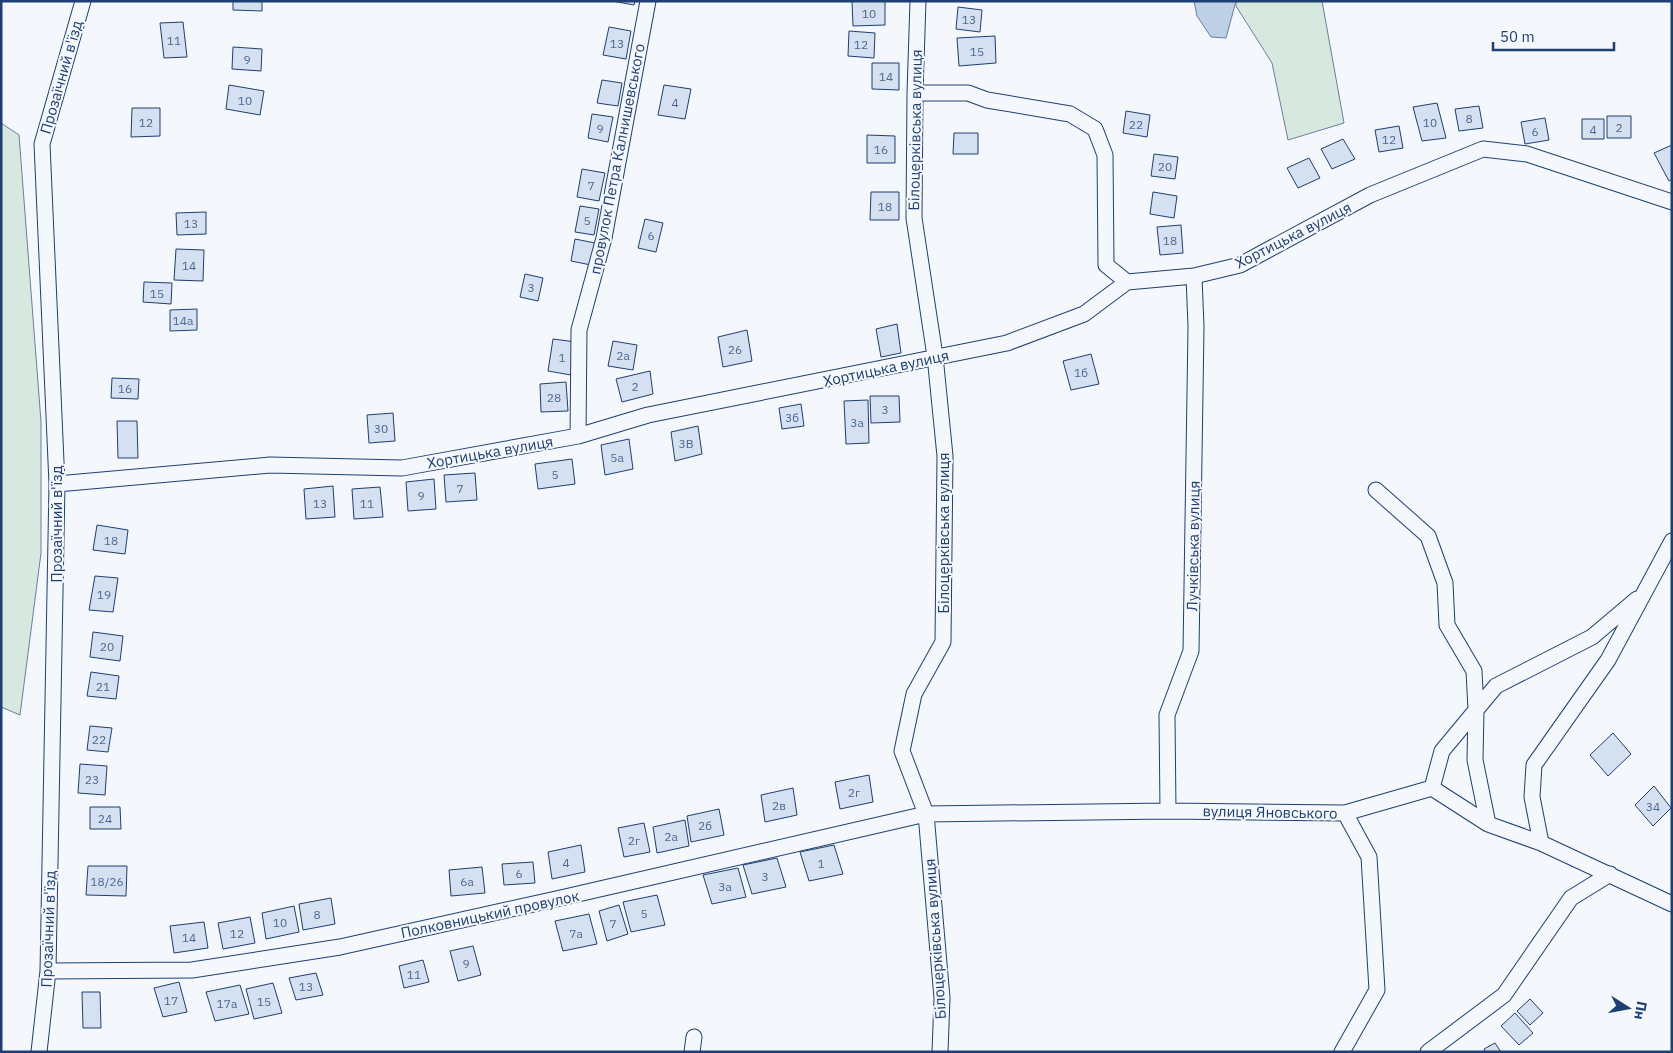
<svg xmlns="http://www.w3.org/2000/svg" width="1673" height="1053" font-family="'IBM Plex Sans',sans-serif">
<style>
.green{fill:#d7e8df;stroke:#687fa3}
.water{fill:#bed0e5;stroke:#687fa3}
.building{fill:#d5e0f0;stroke:#1d3f73}
.lines{fill:none;stroke-linecap:round;stroke-linejoin:round}
.street-casing{stroke:#1d3f73;stroke-width:17}
.street{stroke:#f4f7fb;stroke-width:15}
.labels{text-anchor:middle;dominant-baseline:central;stroke-width:4;stroke-linejoin:round;paint-order:stroke}
.number-label{font-size:12px;fill:#4b6792}
.street-label{font-size:15px;fill:#1d3f73;stroke:#f4f7fb}
</style>
<rect width="100%" height="100%" fill="#f4f7fb"/>
<path class="green" d="M 1236,1 L 1322,1 L 1344,123 L 1288,140 L 1272,63 L 1236,6 Z
M 1,123 L 19,135 L 41,422 L 41,553 L 20,715 L 1,707 Z"/>
<path class="water" d="M 1194,1 L 1236,1 L 1226,38 L 1211,37 L 1197,16 Z"/>
<path class="building" d="M 233,1 L 262,1 L 262,11 L 233,10 Z
M 612,1 L 635,1 L 634,5 Z
M 852,1 L 885,1 L 885,25 L 853,26 Z
M 958,7 L 982,10 L 980,32 L 956,29 Z
M 183,22 L 187,57 L 164,58 L 160,23 Z
M 609,27 L 631,31 L 626,59 L 603,55 Z
M 849,31 L 875,33 L 874,58 L 848,56 Z
M 995,36 L 996,63 L 959,66 L 957,38 Z
M 233,47 L 262,49 L 261,71 L 232,69 Z
M 872,63 L 899,63 L 899,90 L 872,89 Z
M 602,80 L 622,83 L 618,106 L 597,103 Z
M 229,85 L 264,91 L 260,115 L 226,109 Z
M 664,85 L 691,89 L 685,119 L 658,115 Z
M 1437,103 L 1446,138 L 1422,141 L 1413,107 Z
M 1479,106 L 1483,128 L 1459,131 L 1455,109 Z
M 132,108 L 160,108 L 160,136 L 131,137 Z
M 1126,111 L 1150,115 L 1147,137 L 1123,133 Z
M 592,114 L 613,117 L 608,142 L 588,138 Z
M 1607,116 L 1631,116 L 1631,138 L 1607,138 Z
M 1545,118 L 1549,140 L 1525,144 L 1521,122 Z
M 1582,119 L 1604,119 L 1604,139 L 1582,139 Z
M 1399,126 L 1403,148 L 1379,152 L 1375,130 Z
M 954,133 L 978,133 L 978,154 L 953,154 Z
M 867,135 L 895,136 L 895,163 L 867,163 Z
M 1343,139 L 1355,159 L 1332,169 L 1321,149 Z
M 1672,145 L 1672,179 L 1669,181 L 1654,153 Z
M 1154,154 L 1178,157 L 1175,179 L 1151,176 Z
M 1309,158 L 1320,178 L 1298,188 L 1287,168 Z
M 582,169 L 605,173 L 599,201 L 577,197 Z
M 871,192 L 899,192 L 899,220 L 870,220 Z
M 1153,192 L 1177,196 L 1174,218 L 1150,214 Z
M 580,206 L 599,209 L 594,235 L 575,232 Z
M 206,212 L 206,234 L 177,235 L 176,213 Z
M 645,219 L 663,223 L 656,252 L 638,248 Z
M 1181,225 L 1183,253 L 1160,255 L 1157,227 Z
M 575,239 L 595,243 L 591,265 L 571,261 Z
M 176,249 L 204,250 L 203,281 L 174,280 Z
M 525,274 L 543,278 L 538,301 L 520,297 Z
M 144,282 L 172,283 L 171,304 L 143,302 Z
M 197,309 L 197,330 L 170,331 L 170,310 Z
M 897,324 L 901,353 L 881,357 L 876,329 Z
M 747,330 L 752,361 L 723,367 L 718,337 Z
M 553,339 L 576,342 L 571,375 L 548,371 Z
M 613,341 L 637,345 L 633,370 L 608,366 Z
M 1091,354 L 1099,384 L 1071,390 L 1063,361 Z
M 650,371 L 653,394 L 622,402 L 616,379 Z
M 112,378 L 139,379 L 138,399 L 111,398 Z
M 566,382 L 568,411 L 541,412 L 540,384 Z
M 870,396 L 899,396 L 900,422 L 871,423 Z
M 868,400 L 869,443 L 846,444 L 844,401 Z
M 801,404 L 804,426 L 782,429 L 779,408 Z
M 393,413 L 395,441 L 369,443 L 367,415 Z
M 117,421 L 137,421 L 138,458 L 118,458 Z
M 698,426 L 702,454 L 675,461 L 671,432 Z
M 629,439 L 633,469 L 605,475 L 601,445 Z
M 572,459 L 575,484 L 538,489 L 535,464 Z
M 475,473 L 477,500 L 446,502 L 444,475 Z
M 434,479 L 436,509 L 408,511 L 406,482 Z
M 333,486 L 335,517 L 306,519 L 304,489 Z
M 380,487 L 383,517 L 354,519 L 352,489 Z
M 97,525 L 128,530 L 125,554 L 93,550 Z
M 95,576 L 118,578 L 113,612 L 89,610 Z
M 93,632 L 123,636 L 120,661 L 90,657 Z
M 91,672 L 119,676 L 116,699 L 87,696 Z
M 90,726 L 112,728 L 108,752 L 87,750 Z
M 1613,733 L 1631,754 L 1608,776 L 1590,755 Z
M 80,764 L 107,766 L 105,795 L 78,793 Z
M 869,775 L 873,802 L 840,809 L 835,782 Z
M 1654,786 L 1671,808 L 1653,826 L 1635,805 Z
M 793,788 L 797,815 L 765,822 L 761,795 Z
M 90,807 L 120,807 L 121,829 L 90,829 Z
M 719,809 L 724,835 L 691,842 L 687,816 Z
M 685,820 L 689,846 L 657,853 L 653,827 Z
M 644,823 L 650,852 L 624,857 L 618,828 Z
M 581,845 L 585,872 L 552,879 L 548,852 Z
M 834,845 L 843,874 L 809,881 L 800,852 Z
M 777,858 L 786,887 L 752,894 L 743,865 Z
M 533,862 L 535,883 L 504,885 L 502,864 Z
M 88,866 L 127,866 L 126,896 L 86,895 Z
M 482,867 L 485,893 L 451,896 L 449,870 Z
M 738,868 L 746,897 L 712,904 L 703,875 Z
M 657,895 L 665,925 L 631,932 L 623,902 Z
M 331,898 L 335,924 L 303,930 L 299,904 Z
M 619,905 L 628,934 L 607,941 L 599,911 Z
M 294,906 L 299,932 L 266,939 L 262,913 Z
M 589,914 L 597,944 L 563,951 L 555,921 Z
M 250,917 L 255,943 L 223,949 L 218,923 Z
M 204,922 L 208,948 L 174,953 L 170,926 Z
M 473,946 L 481,975 L 458,981 L 450,951 Z
M 423,960 L 429,982 L 404,988 L 399,966 Z
M 316,973 L 323,995 L 296,1000 L 289,978 Z
M 179,982 L 187,1012 L 163,1017 L 154,988 Z
M 273,983 L 282,1013 L 254,1019 L 246,989 Z
M 240,985 L 249,1014 L 215,1021 L 206,992 Z
M 82,992 L 100,992 L 101,1028 L 83,1028 Z
M 1530,999 L 1543,1013 L 1530,1025 L 1517,1011 Z
M 1515,1013 L 1533,1033 L 1519,1045 L 1501,1026 Z
M 1495,1043 L 1501,1052 L 1485,1052 L 1484,1049 Z"/>
<g class="lines">
<defs>
<path id="street" d="M 918,1 L 915,93 L 914,218 L 935,356 L 945,456 L 943,642 L 914,694 L 902,751 L 926,814 L 942,998 L 940,1052
M 915,93 L 968,93 L 987,100 L 1070,114 L 1095,129 L 1105,155 L 1106,265 L 1127,282
M 578,436 L 579,330 L 604,238 L 648,1
M 57,484 L 270,465 L 402,468 L 578,436 L 648,415 L 1007,343 L 1084,314 L 1127,282 L 1194,276 L 1240,265 L 1370,195 L 1483,149 L 1527,154 L 1672,202
M 1376,490 L 1428,536 L 1445,583 L 1447,625 L 1474,671 L 1476,710 L 1475,760 L 1488,824
M 1432,788 L 1442,751 L 1496,686 L 1592,637 L 1637,599
M 1168,811 L 1167,715 L 1191,651 L 1196,327 L 1194,276
M 1541,843 L 1532,797 L 1534,765 L 1608,660 L 1672,541
M 48,971 L 192,970 L 340,947 L 565,897 L 926,814 L 1168,811 L 1345,813 L 1432,788 L 1488,824 L 1541,843 L 1672,904
M 39,1052 L 48,971 L 57,484 L 42,144 L 83,1
M 692,1052 L 694,1037
M 1342,1052 L 1377,990 L 1369,857 L 1345,813
M 1428,1052 L 1504,995 L 1571,898 L 1610,874"/>
</defs>
<use href="#street" class="street-casing"/>
<use href="#street" class="street"/>
</g>
<g class="labels">
<g class="number-label">
<text x="869" y="13">10</text>
<text x="969" y="19">13</text>
<text x="174" y="40">11</text>
<text x="617" y="43">13</text>
<text x="861" y="44">12</text>
<text x="977" y="51">15</text>
<text x="247" y="59">9</text>
<text x="886" y="76">14</text>
<text x="245" y="100">10</text>
<text x="675" y="102">4</text>
<text x="1469" y="118">8</text>
<text x="146" y="122">12</text>
<text x="1430" y="122">10</text>
<text x="1136" y="124">22</text>
<text x="1619" y="127">2</text>
<text x="600" y="128">9</text>
<text x="1593" y="129">4</text>
<text x="1535" y="131">6</text>
<text x="1389" y="139">12</text>
<text x="881" y="149">16</text>
<text x="1165" y="166">20</text>
<text x="591" y="185">7</text>
<text x="885" y="206">18</text>
<text x="587" y="220">5</text>
<text x="191" y="223">13</text>
<text x="651" y="235">6</text>
<text x="1170" y="240">18</text>
<text x="189" y="265">14</text>
<text x="531" y="287">3</text>
<text x="157" y="293">15</text>
<text x="183" y="320">14а</text>
<text x="735" y="349">26</text>
<text x="623" y="355">2а</text>
<text x="562" y="357">1</text>
<text x="1081" y="372">1б</text>
<text x="635" y="386">2</text>
<text x="125" y="388">16</text>
<text x="554" y="397">28</text>
<text x="885" y="409">3</text>
<text x="792" y="417">3б</text>
<text x="857" y="422">3а</text>
<text x="381" y="428">30</text>
<text x="686" y="443">3В</text>
<text x="617" y="457">5а</text>
<text x="555" y="474">5</text>
<text x="460" y="488">7</text>
<text x="421" y="495">9</text>
<text x="320" y="503">13</text>
<text x="367" y="503">11</text>
<text x="111" y="540">18</text>
<text x="104" y="594">19</text>
<text x="107" y="646">20</text>
<text x="103" y="686">21</text>
<text x="99" y="739">22</text>
<text x="92" y="779">23</text>
<text x="854" y="792">2г</text>
<text x="779" y="805">2в</text>
<text x="1653" y="806">34</text>
<text x="105" y="818">24</text>
<text x="705" y="825">2б</text>
<text x="671" y="836">2а</text>
<text x="634" y="840">2г</text>
<text x="566" y="862">4</text>
<text x="821" y="863">1</text>
<text x="519" y="873">6</text>
<text x="765" y="876">3</text>
<text x="107" y="881">18/26</text>
<text x="467" y="881">6а</text>
<text x="725" y="886">3а</text>
<text x="644" y="913">5</text>
<text x="317" y="914">8</text>
<text x="280" y="922">10</text>
<text x="613" y="923">7</text>
<text x="237" y="933">12</text>
<text x="576" y="933">7а</text>
<text x="189" y="937">14</text>
<text x="466" y="963">9</text>
<text x="414" y="974">11</text>
<text x="306" y="986">13</text>
<text x="171" y="1000">17</text>
<text x="264" y="1001">15</text>
<text x="227" y="1003">17а</text>
</g>
<g class="street-label">
<text transform="translate(61 77) rotate(-74)">Прозаїчний в'їзд</text>
<text transform="translate(915 130) rotate(-89)">Білоцерківська вулиця</text>
<text transform="translate(617 159) rotate(-79)">провулок Петра Калнишевського</text>
<text transform="translate(1293 235) rotate(-27)">Хортицька вулиця</text>
<text transform="translate(886 368) rotate(-12)">Хортицька вулиця</text>
<text transform="translate(490 452) rotate(-10)">Хортицька вулиця</text>
<text transform="translate(56 524) rotate(-90)">Прозаїчний в'їзд</text>
<text transform="translate(943 533) rotate(-90)">Білоцерківська вулиця</text>
<text transform="translate(1193 546) rotate(-89)">Лучківська вулиця</text>
<text transform="translate(1270 812) rotate(1)">вулиця Яновського</text>
<text transform="translate(490 914) rotate(-12)">Полковницький провулок</text>
<text transform="translate(48 929) rotate(-88)">Прозаїчний в'їзд</text>
<text transform="translate(935 939) rotate(-94)">Білоцерківська вулиця</text>
</g>
</g>
<rect width="1673" height="1053" fill="none" stroke="#1d3f73" stroke-width="5"/>
<g transform="translate(1628 1008) rotate(101)" stroke="#f4f7fb" stroke-width="4" paint-order="stroke">
<path d="M0-4L9 19L0 12L-9 19Z" fill="#1d3f73"/>
<text y="-8" font-size="14" font-weight="bold" text-anchor="middle" fill="#1d3f73">Пн</text>
</g>
<path d="M1493 42v8h121v-8" fill="none" stroke="#1d3f73" stroke-width="2.5"/>
<text x="1500" y="42" font-size="15" fill="#1d3f73" stroke="#f4f7fb" stroke-width="4" paint-order="stroke">50 m</text>
</svg>
